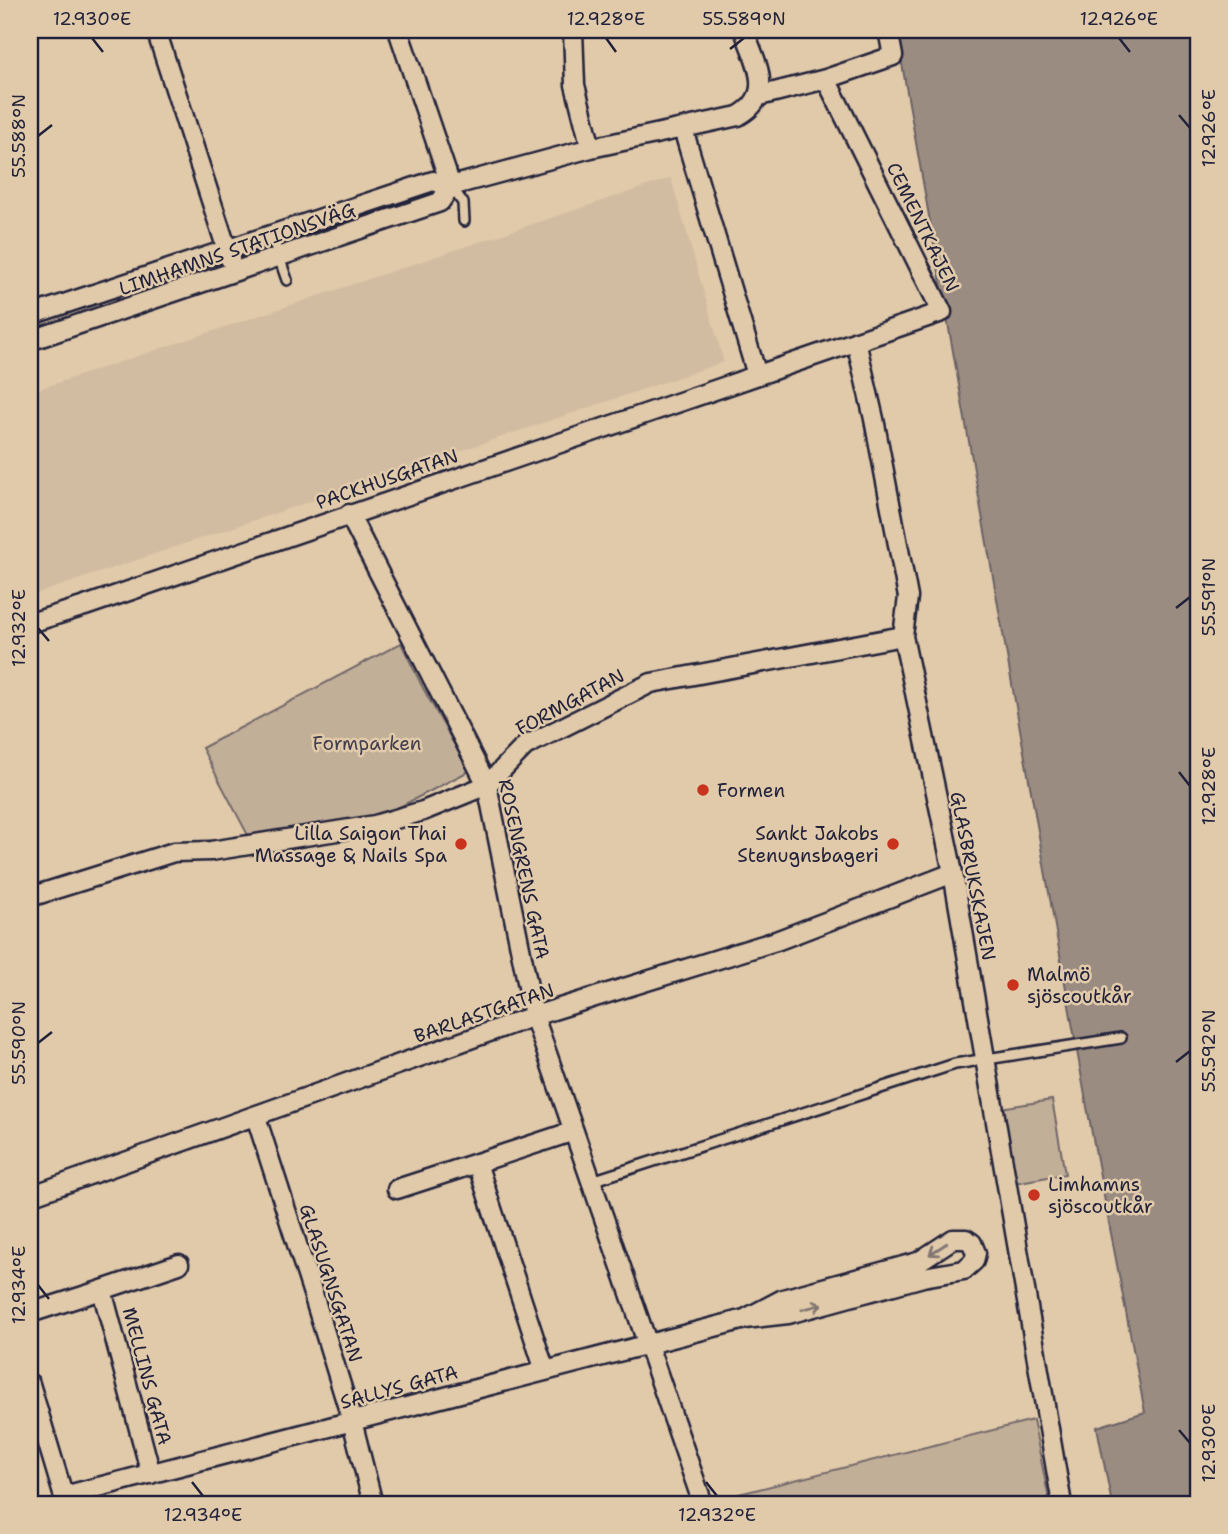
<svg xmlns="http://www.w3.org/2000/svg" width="1228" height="1534" font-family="'Shantell Sans',sans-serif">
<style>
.built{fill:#d2bca1}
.green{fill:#c2af98;stroke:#72686a;stroke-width:2}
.water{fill:#9b8c82;stroke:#6b6266;stroke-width:2}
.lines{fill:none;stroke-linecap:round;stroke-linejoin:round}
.lane-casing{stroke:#22223b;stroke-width:14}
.street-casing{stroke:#22223b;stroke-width:23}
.lane{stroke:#e1caaa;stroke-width:9}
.street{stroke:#e1caaa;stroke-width:18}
.oneway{stroke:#827672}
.ticks{fill:none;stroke:#22223b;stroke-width:2.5}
.poi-dot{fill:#c8321e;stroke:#e1caaa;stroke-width:2.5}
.labels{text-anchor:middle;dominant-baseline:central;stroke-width:5;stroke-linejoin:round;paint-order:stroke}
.street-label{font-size:19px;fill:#22223b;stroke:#e1caaa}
.park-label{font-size:19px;fill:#423e4e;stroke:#e1caaa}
.poi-label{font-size:19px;fill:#22223b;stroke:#e1caaa;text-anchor:start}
.neatline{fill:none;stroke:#22223b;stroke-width:2.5}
.ticks-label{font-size:18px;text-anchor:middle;fill:#22223b}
</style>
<rect width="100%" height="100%" fill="#e1caaa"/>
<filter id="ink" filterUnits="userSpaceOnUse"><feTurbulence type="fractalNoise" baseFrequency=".0143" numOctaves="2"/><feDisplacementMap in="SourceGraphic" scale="14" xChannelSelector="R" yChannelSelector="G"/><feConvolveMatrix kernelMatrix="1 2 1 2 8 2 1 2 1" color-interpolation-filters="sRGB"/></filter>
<g filter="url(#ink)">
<path class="built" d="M 671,178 L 724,362 L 30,596 L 30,392 Z"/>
<path class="green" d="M 401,643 L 423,688 L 469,771 L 380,817 L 251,841 L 202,748 Z
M 1052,1100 L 1065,1174 L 1014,1183 L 1000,1108 Z
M 1033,1420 L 1050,1504 L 720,1504 L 719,1499 Z"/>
<path class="water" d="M 896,30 L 1198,30 L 1198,1504 L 1112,1504 L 1097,1427 L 1145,1412 L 1087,1107 Z"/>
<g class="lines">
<defs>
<path id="lane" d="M 451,186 L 463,203 L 464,221
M 271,234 L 287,280
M 592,1181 L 955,1064 L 1121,1038"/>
<path id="street" d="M 156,30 L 230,259
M 573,30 L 575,85 L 591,148
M 759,96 L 826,79
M 683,129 L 757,375
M 30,318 L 34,314 L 433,181 L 451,186 L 591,148 L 738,116 C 777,95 755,62 744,30
M 30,333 L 38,338 L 440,202 L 451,186 L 398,30
M 856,341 L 874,419 L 908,597 L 903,636 L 953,873 L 1062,1504
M 349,514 L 487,785 L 534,1016 L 703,1504
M 30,623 L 85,606 L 942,312 L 826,79 L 893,56 L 888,30
M 30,897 L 174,852 L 211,851 L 375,825 L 423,811 L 487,785 L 525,746 L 651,683 L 903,636
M 256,1117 L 313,1294 L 352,1421 L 373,1504
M 397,1189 L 477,1163
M 30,1196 L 534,1016 L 776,941 L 953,873
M 102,1290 L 179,1264
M 30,1313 L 102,1290 L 151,1474
M 545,1371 L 477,1163 L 574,1131
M 30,1384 L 66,1504
M 64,1496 L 745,1319 L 788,1314 L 923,1277 L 964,1270 L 974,1261 L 976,1253 L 972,1243 L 966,1239 L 953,1239 L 918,1262 L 783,1299 L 745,1319"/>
</defs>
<use href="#lane" class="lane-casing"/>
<use href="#street" class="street-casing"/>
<use href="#lane" class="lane"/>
<use href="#street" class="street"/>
</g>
<defs><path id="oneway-shaft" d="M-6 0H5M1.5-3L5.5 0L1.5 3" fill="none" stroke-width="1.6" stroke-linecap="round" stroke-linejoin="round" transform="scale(1.75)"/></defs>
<g class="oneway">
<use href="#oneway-shaft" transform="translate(938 1249) rotate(147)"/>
<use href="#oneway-shaft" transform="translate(812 1307) rotate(-15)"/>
</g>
</g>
<path class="ticks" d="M 92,38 L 103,52M 606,38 L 616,52M 1119,38 L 1130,52M 730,49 L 744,38M 1179,115 L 1190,128M 38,136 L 52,125M 1176,608 L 1190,597M 38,628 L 49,641M 1179,772 L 1190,786M 38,1043 L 52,1032M 1176,1062 L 1190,1051M 38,1285 L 49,1299M 1179,1430 L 1190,1443M 192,1482 L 203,1496M 706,1482 L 717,1496"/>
<g class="poi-dot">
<circle cx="703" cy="790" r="7"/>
<circle cx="461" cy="844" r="7"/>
<circle cx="893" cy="844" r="7"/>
<circle cx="1013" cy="985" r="7"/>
<circle cx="1034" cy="1195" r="7"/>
</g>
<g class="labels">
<g class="street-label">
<text transform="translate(923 227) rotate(64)">CEMENTKAJEN</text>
<text transform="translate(237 249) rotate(-19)">LIMHAMNS STATIONSVÄG</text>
<text transform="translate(387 479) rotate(-19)">PACKHUSGATAN</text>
<text transform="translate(570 702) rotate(-28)">FORMGATAN</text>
<text transform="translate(524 869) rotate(78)">ROSENGRENS GATA</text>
<text transform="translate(973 876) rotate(79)">GLASBRUKSKAJEN</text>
<text transform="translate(484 1013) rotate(-19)">BARLASTGATAN</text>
<text transform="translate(331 1283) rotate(72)">GLASUGNSGATAN</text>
<text transform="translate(147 1376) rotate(75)">MELLINS GATA</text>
<text transform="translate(399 1387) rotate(-15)">SALLYS GATA</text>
</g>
<g class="park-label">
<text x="367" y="743">Formparken</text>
</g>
<g class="poi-label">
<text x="717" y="790">Formen</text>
<text x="447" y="833" text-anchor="end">Lilla Saigon Thai<tspan x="447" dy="22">Massage &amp; Nails Spa</tspan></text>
<text x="879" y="833" text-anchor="end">Sankt Jakobs<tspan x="879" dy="22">Stenugnsbageri</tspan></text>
<text x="1027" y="974">Malmö<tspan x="1027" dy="22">sjöscoutkår</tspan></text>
<text x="1048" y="1184">Limhamns<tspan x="1048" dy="22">sjöscoutkår</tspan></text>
</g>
</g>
<rect width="1228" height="1534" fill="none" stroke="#e1caaa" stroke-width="77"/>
<rect x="38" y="38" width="1152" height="1458" class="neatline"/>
<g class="ticks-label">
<text x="92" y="25">12.930°E</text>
<text x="606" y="25">12.928°E</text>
<text x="744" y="25">55.589°N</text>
<text x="1119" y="25">12.926°E</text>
<text transform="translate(1209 128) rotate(-90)" y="6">12.926°E</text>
<text transform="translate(19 136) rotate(-90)" y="6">55.588°N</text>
<text transform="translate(1209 597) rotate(-90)" y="6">55.591°N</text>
<text transform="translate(19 628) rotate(-90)" y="6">12.932°E</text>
<text transform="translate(1209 786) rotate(-90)" y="6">12.928°E</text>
<text transform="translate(19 1043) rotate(-90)" y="6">55.590°N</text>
<text transform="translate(1209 1051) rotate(-90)" y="6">55.592°N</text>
<text transform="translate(19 1285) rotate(-90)" y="6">12.934°E</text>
<text transform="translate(1209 1443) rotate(-90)" y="6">12.930°E</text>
<text x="203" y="1521">12.934°E</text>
<text x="717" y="1521">12.932°E</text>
</g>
</svg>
